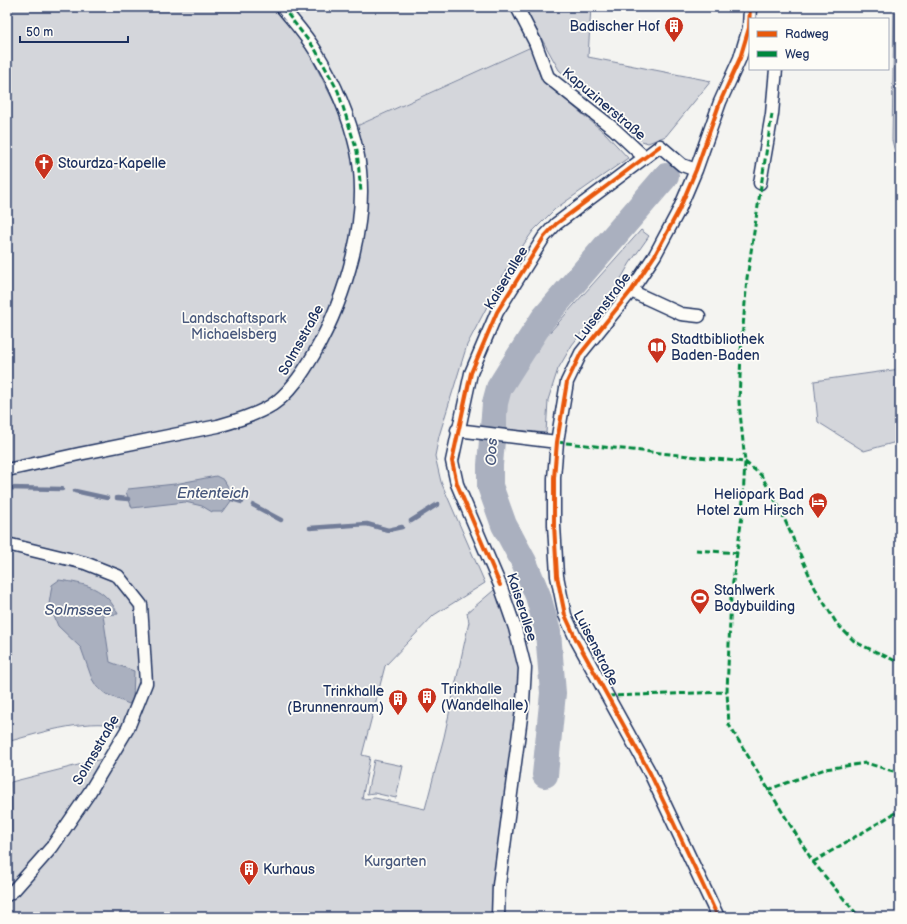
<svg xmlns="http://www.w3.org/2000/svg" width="907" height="924" font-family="'Balsamiq Sans',sans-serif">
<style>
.built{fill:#e4e5e6}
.green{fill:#d4d6db;stroke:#78829c}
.water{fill:#aab0bf;stroke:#717c98}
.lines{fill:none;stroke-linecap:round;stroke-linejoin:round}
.stream{stroke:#717c98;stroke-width:4.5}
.river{stroke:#aab0bf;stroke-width:26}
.minor-casing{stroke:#1b2f5e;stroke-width:15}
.minor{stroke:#fdfcf7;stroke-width:12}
.quiet{stroke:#00873e;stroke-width:3;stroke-dasharray:6 3;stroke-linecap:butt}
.cycleway-casing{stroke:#fdfcf7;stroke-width:6}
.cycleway{stroke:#e8590c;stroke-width:4}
.labels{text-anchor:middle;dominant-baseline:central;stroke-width:3.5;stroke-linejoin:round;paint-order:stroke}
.poi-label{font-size:14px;fill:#1b2f5e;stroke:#fdfcf7;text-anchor:start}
.street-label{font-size:14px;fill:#1b2f5e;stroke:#fdfcf7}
.park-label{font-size:14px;fill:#49597d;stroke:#fdfcf7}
.water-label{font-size:15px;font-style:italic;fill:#46567b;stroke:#fdfcf7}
</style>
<rect width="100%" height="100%" fill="#f4f4f1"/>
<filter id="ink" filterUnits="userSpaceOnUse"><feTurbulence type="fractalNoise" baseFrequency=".025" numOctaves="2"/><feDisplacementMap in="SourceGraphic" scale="8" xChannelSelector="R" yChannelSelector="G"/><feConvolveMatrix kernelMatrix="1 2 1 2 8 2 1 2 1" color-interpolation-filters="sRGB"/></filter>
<g filter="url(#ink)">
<path class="built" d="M 276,7 L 518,7 L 531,46 L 349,129 L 310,53 Z"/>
<path class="green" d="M 7,7 L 275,7 L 309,53 L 348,130 L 531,47 L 540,76 L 549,86 L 606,134 L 628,158 L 555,209 L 533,231 L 506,270 L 467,345 L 439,436 L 435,456 L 441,482 L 485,583 L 434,615 L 385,666 L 362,755 L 370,757 L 362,799 L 375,798 L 425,809 L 444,737 L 469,622 L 467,613 L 500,585 L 525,668 L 498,917 L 7,917 L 7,842 L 12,840 L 11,782 L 110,757 L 128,728 C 92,716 43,732 7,742 Z
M 524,7 L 591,7 L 588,57 L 711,81 L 666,136 L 648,143 L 642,141 L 559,70 Z
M 894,7 L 900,7 L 900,174 L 892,140 Z
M 641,230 L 649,236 L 630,263 L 615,289 L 572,345 L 558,369 L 548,400 L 546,433 L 506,429 L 506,401 L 533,351 Z
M 900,369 L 900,441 L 864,451 L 818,422 L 814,381 Z
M 374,760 L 403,766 L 396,798 L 374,793 L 367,794 Z"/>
<path class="water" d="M 216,476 L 224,480 L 234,497 L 223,512 L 212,512 L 202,506 L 185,502 L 132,508 L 126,492 L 128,489 L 175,484 Z
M 59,580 C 86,584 105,587 118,614 L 103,615 L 110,662 L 134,671 L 133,699 L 129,704 L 106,694 L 97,687 L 92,679 L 81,648 L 58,626 L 49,604 L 52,585 Z"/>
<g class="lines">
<path class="stream" d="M 7,488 L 62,489
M 479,488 L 490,486
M 75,491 L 107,498
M 117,498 L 128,499
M 232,499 L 242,502
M 253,505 L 281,520
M 411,521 L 438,504
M 310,528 L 367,524 L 388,530 L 402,527"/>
<path class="river" d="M 545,775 L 553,693 L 548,632 L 538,596 L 524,562 L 504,525 L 490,486 L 490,465 L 495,403 L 499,388 L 509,372 L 543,319 L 666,176"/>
<defs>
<path id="minor" d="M 517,7 L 535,42 L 548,77 L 614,129 L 644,157
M 760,183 L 772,114 L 776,69
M 631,291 L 681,314 L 699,316
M 457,430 L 557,442
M 7,470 L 79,454 L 218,426 C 236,421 256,415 272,405 C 290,393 303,373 314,354 C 346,297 371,217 357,151 C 349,115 334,81 315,50 C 306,35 293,21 282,7
M 7,544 L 85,563 L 118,576 L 141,605 L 146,683 L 128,728 L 89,793 L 52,847 L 14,890 L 7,895
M 498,917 L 499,885 L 523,702 L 525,668 L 515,628 L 500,585 L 457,484 L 452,461 L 471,373 L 497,312 L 544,237 L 556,224 L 660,146 L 682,165 L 696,170
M 718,917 L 650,773 L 576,639 L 565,615 L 557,576 L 554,525 L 554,478 L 557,442 L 567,382 L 581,353 L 631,291 L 655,255 L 679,210 L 696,170 L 720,102 L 740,58 L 749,28 L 750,7"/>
</defs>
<use href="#minor" class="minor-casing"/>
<use href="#minor" class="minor"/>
<path class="quiet" d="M 282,7 L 315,49 L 338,91 L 357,151 L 361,192
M 772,114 L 747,278 L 741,352 L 739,402 L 745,462 L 742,516 L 731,596 L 727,692 L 729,725 L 813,862 L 859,917
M 557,442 L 745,462 L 761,475 L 780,509 L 815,588 L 837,624 L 855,642 L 900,663
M 696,550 L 738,553
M 608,696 L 727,692
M 767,790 L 825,769 L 866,763 L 900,773
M 813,862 L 900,810"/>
<defs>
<path id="cycleway" d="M 500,585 L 457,484 L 452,461 L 471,373 L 497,312 L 544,237 L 556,224 L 660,146
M 718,917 L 650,773 L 576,639 L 565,615 L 557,576 L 554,525 L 554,478 L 557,442 L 567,382 L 581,353 L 631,291 L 655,255 L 679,210 L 696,170 L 720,102 L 740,58 L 749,28 L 750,7"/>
</defs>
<use href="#cycleway" class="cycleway-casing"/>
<use href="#cycleway" class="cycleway"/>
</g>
</g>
<defs>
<symbol id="building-pin" viewBox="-11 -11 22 30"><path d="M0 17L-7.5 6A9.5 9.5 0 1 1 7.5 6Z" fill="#c8321e" stroke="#fdfcf7"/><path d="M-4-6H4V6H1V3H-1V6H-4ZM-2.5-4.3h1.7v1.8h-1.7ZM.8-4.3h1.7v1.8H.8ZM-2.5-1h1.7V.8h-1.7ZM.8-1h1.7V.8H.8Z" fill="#fff"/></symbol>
<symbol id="church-pin" viewBox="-11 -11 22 30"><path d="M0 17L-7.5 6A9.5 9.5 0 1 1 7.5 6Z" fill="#c8321e" stroke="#fdfcf7"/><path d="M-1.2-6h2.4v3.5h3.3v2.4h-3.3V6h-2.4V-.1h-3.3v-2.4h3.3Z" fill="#fff"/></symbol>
<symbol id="library-pin" viewBox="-11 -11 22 30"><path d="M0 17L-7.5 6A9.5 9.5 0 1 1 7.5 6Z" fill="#c8321e" stroke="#fdfcf7"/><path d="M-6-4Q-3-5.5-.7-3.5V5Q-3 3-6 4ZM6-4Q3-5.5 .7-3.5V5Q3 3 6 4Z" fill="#fff"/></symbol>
<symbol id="hotel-pin" viewBox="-11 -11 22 30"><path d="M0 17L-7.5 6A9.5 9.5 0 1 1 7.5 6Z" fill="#c8321e" stroke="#fdfcf7"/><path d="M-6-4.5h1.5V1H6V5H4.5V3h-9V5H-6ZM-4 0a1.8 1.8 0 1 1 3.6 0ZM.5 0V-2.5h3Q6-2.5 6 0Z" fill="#fff"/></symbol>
<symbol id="stadium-pin" viewBox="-11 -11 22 30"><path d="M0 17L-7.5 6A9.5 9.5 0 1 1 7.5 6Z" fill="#c8321e" stroke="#fdfcf7"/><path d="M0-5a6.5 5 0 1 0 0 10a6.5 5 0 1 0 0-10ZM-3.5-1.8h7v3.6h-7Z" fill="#fff"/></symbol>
</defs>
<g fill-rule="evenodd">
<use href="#building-pin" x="663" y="15" width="22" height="30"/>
<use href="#church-pin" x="33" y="152" width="22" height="30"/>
<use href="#library-pin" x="646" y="336" width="22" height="30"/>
<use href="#hotel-pin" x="807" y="491" width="22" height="30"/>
<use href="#stadium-pin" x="689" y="587" width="22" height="30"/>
<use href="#building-pin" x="416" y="686" width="22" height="30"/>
<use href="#building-pin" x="387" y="688" width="22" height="30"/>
<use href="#building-pin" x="238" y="858" width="22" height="30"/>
</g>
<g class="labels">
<g class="poi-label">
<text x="660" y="26" text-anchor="end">Badischer Hof</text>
<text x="58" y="163">Stourdza-Kapelle</text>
<text x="671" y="339">Stadtbibliothek<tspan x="671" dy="16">Baden-Baden</tspan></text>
<text x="804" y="494" text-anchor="end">Heliopark Bad<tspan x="804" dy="16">Hotel zum Hirsch</tspan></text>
<text x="714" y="590">Stahlwerk<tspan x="714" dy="16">Bodybuilding</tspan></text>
<text x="441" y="689">Trinkhalle<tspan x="441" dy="16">(Wandelhalle)</tspan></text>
<text x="384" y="691" text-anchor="end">Trinkhalle<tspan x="384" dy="16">(Brunnenraum)</tspan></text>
<text x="263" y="869">Kurhaus</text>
</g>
<g class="street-label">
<text transform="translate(604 104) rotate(40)">Kapuzinerstraße</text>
<text transform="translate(506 278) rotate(-59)">Kaiserallee</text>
<text transform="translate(603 307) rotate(-53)">Luisenstraße</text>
<text transform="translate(301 340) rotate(-61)">Solmsstraße</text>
<text transform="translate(522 607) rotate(72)">Kaiserallee</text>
<text transform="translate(596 648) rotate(63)">Luisenstraße</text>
<text transform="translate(96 750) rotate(-60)">Solmsstraße</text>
</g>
<g class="park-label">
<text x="234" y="318">Landschaftspark<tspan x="234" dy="16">Michaelsberg</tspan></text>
<text x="395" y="861">Kurgarten</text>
</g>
<g class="water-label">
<text transform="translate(492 452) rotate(-87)">Oos</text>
<text x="213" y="493">Ententeich</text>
<text x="78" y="610">Solmssee</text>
</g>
</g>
<rect width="907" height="924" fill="none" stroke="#fdfcf7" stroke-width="24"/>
<rect x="12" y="12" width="883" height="900" fill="none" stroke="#1b2f5e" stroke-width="1.5" filter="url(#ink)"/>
<rect x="749" y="18" width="140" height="52" fill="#fdfcf7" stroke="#a3aaba"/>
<rect x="757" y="31" width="20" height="6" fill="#e8590c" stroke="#a3aaba"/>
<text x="785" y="38" font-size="12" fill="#1b2f5e">Radweg</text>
<rect x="757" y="51" width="20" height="6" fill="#00873e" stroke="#a3aaba"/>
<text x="785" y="58" font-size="12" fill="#1b2f5e">Weg</text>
<path d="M20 36v6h108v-6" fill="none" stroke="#1b2f5e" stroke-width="2"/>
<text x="26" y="36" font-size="12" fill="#1b2f5e" stroke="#fdfcf7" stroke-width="3" paint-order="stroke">50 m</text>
</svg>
